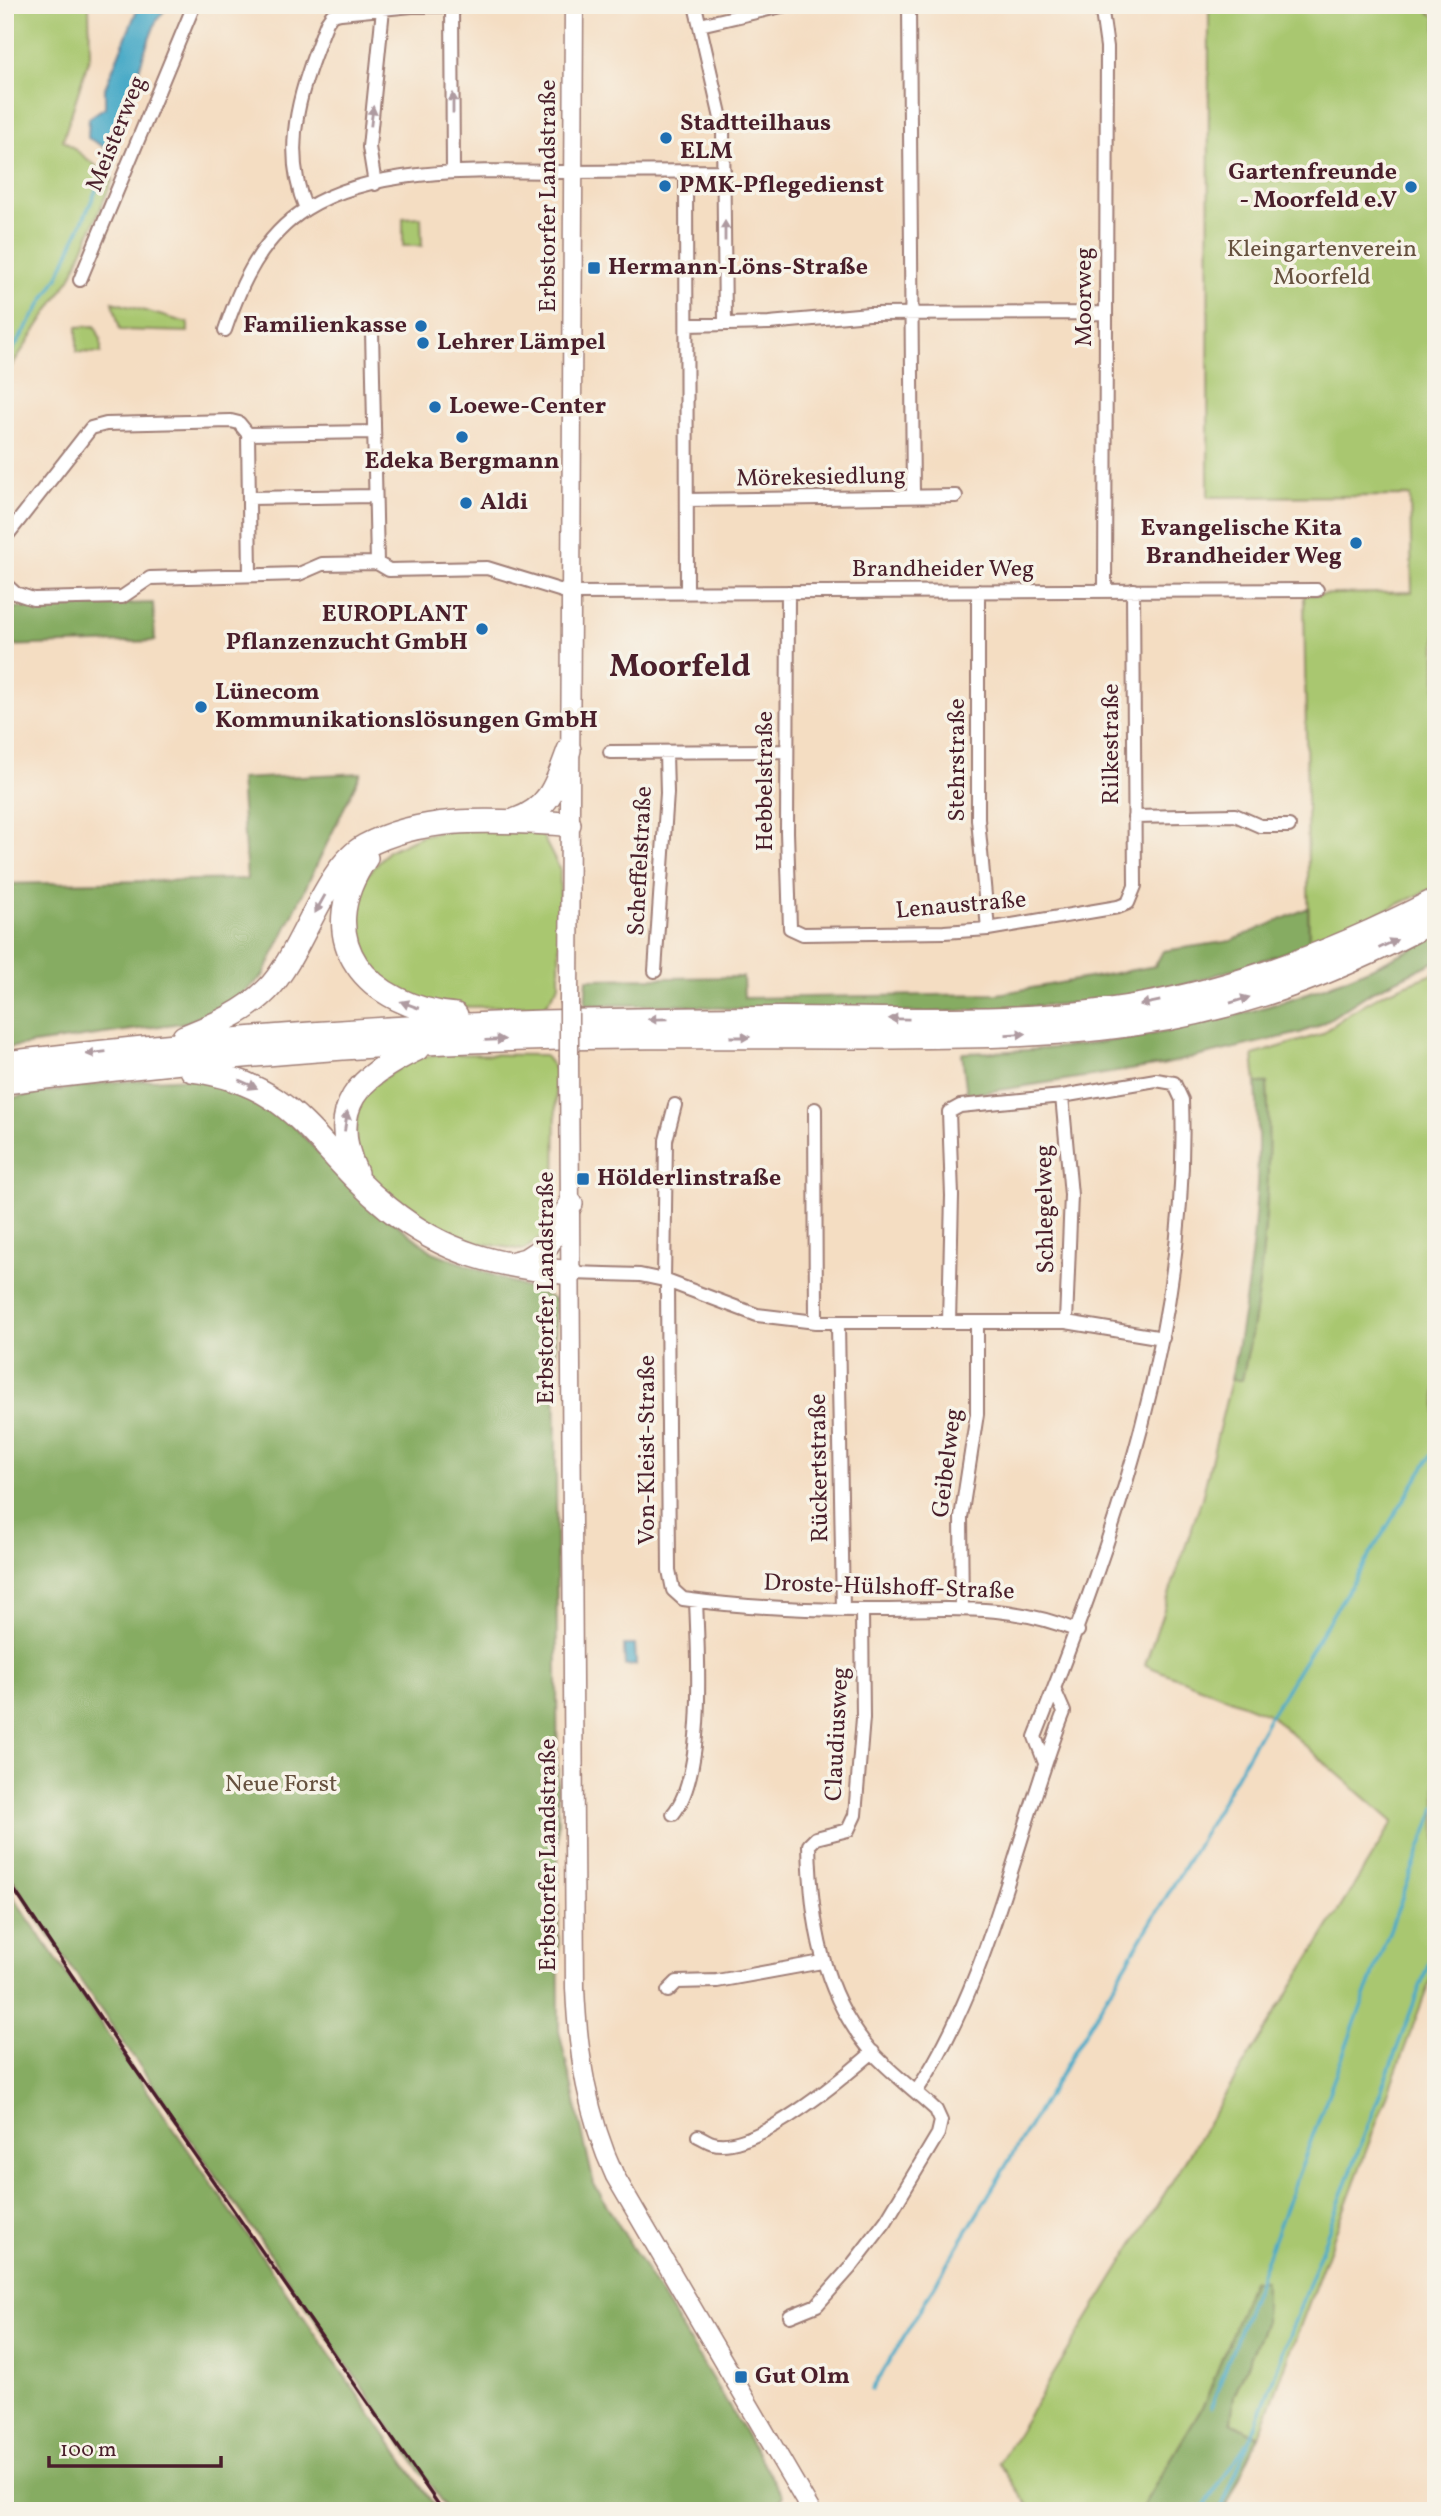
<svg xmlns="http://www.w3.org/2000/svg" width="1441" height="2516" font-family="Vollkorn,serif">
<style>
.green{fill:#a9c76f;stroke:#7a734d;stroke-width:2}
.forest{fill:#86ac62;stroke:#686646;stroke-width:2}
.water{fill:#48aac7;stroke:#496479;stroke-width:2}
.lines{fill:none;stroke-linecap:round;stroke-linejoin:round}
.stream{stroke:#48aac7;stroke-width:3.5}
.street-casing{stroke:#9f7e76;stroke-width:16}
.secondary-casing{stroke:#9f7e76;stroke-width:21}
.highway-casing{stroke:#9f7e76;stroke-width:26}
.street{stroke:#fff;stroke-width:12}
.secondary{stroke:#fff;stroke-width:18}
.highway{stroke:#fff;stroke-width:23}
.rail{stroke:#4a1f2b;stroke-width:3.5}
.secondary-bridge-casing{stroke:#9f7e76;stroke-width:21;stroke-linecap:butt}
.secondary-bridge{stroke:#fff;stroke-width:18}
.oneway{fill:#ae9aa0}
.poi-dot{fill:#1f6fb2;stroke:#f7f3e8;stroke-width:2.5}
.labels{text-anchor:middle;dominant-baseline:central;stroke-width:7;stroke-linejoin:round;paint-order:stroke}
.poi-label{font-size:24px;font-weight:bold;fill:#4a1f2b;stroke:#f7f3e8;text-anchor:start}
.street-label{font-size:24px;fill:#4a1f2b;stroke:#f7f3e8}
.park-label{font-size:24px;fill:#66513f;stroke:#f7f3e8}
.district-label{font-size:32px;font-weight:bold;fill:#4a1f2b;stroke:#f7f3e8}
</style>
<rect width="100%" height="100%" fill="#f7f3e8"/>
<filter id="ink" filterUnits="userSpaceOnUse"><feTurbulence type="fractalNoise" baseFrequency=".0143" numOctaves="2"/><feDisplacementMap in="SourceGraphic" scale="14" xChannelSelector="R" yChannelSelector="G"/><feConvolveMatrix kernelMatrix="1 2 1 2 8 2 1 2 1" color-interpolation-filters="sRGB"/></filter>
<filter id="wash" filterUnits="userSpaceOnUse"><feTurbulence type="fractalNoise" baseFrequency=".00686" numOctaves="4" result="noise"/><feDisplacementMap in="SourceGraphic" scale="28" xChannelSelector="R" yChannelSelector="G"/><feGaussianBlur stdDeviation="1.57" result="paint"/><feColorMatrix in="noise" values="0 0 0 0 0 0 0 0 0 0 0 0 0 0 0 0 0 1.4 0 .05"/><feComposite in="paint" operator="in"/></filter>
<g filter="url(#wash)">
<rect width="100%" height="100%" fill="#f4ddc2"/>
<path class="green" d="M 5,5 L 89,5 L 90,55 L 63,140 L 113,179 L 71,277 L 5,376 Z
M 1209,5 L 1418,5 L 1436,17 L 1436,887 L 1309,945 L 1304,595 L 1412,592 L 1410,496 L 1208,497 Z
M 421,217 L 422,246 L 403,246 L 403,218 Z
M 113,302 L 188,323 L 188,332 L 120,330 Z
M 95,326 L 101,340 L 101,353 L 77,352 L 77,327 Z
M 473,827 L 541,833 L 560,870 L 559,985 L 545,1006 L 436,1007 L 390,988 L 363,958 L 353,923 L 361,882 L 388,851 L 422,835 Z
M 1436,973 L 1436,1965 L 1259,2436 L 1231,2422 L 1234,2395 L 1265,2323 L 1253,2281 L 1205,2402 L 1140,2511 L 1032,2511 L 999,2463 L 1393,1822 L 1270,1715 L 1145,1665 L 1202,1498 L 1231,1380 L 1242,1380 C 1264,1282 1272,1184 1267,1083 L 1256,1083 L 1253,1055 L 1322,1034 L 1349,1013 L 1384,993 Z
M 440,1054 L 544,1055 L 556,1070 L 555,1227 L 524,1250 L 465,1241 L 416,1216 L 368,1176 L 355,1151 L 357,1105 L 371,1086 L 415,1058 Z"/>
<path class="forest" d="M 153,603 L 155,641 L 5,646 L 5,608 Z
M 361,773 L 263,976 L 239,997 L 188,1022 L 5,1048 L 5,884 L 247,879 L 240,779 Z
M 1308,908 L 1309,945 L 1175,988 L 1096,1002 L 928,1013 L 749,1010 L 678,1005 L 585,1005 L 587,979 L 743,977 L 744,998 L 998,994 L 1155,966 L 1163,951 L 1231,941 Z
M 1436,936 L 1436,961 L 1373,991 L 1318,1026 L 1300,1033 L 1162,1065 L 967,1095 L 962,1053 C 1126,1050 1291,1015 1436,936 Z
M 192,1078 L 215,1081 L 281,1112 L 356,1193 L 433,1252 L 555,1299 L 559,2031 L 594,2184 L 783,2496 L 774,2511 L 448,2511 L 35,1915 L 5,1867 L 5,1099 L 110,1082 Z
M 1256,1083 L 1267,1083 C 1272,1184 1264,1282 1242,1380 L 1231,1380 C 1251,1281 1263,1185 1256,1083 Z
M 5,1885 L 438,2511 L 5,2511 Z
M 1252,2281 L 1265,2281 L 1265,2323 L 1234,2395 L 1231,2422 L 1259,2436 L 1224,2511 L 1140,2511 L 1205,2402 Z"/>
<path class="water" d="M 168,5 L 156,22 L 145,50 L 118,138 L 106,148 L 88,138 L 89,118 L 105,107 L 105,88 L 139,5 Z
M 624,1645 L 635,1645 L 636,1665 L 625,1666 Z"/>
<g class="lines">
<path class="stream" d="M 5,362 L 58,277 L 106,168 L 106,148
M 872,2390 L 1199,1842 L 1268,1719 L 1436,1448
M 1211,2407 L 1436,1807
M 1201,2511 L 1247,2443
M 1220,2511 L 1252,2435 L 1436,1944"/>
</g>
</g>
<g filter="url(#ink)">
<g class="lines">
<defs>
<path id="street" d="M 452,5 L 453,171
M 695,5 L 723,127 L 725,324
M 909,5 L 913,497
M 1101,5 L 1107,47 L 1105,591
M 700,25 L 786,5
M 686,171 L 687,592
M 375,184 L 369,147 L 383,9
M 306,209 C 279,145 303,83 327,22 L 332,15 L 341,13 L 412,6 L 452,6
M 80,280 L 194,5
M 687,325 L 769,323 L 869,314 L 1106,313
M 225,330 C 241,283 262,237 306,209 C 375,165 487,171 565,172 C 618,172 671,171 724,171
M 372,331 L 377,563
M 248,434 L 374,432
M 249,498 L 375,496
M 687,500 L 956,496
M 5,538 L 91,428 L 106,424 L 231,421 L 239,423 L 248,434 L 250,574
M 5,584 L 15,593 L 33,599 L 122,597 L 150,578 L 299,574 L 322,564 L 377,563 L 389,570 L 487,568 L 569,593 L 1317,590
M 978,591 L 978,819 L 988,929
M 788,592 L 787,832 L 790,928 L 803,934 L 944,932 L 988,929 L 1118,907 L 1128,903 L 1135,886 L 1133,590
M 610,752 L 787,751
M 1134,817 L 1235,815 L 1260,826 L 1289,826
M 655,971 L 667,793 L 666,753
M 1062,1096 L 1071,1195 L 1066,1322
M 815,1109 L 816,1322
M 571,1273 L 640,1275 L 664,1280 L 757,1315 L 816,1322 L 1066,1322 L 1163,1338
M 664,1280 L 666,1140 L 675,1105
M 667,1282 L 669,1570 L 673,1590 L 683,1599 C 741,1607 802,1610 861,1610 C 941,1611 1001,1600 1078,1631
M 949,1322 L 952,1196 L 949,1112 L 960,1106 L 1062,1096 L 1156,1080 L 1174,1083 L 1182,1100 C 1190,1324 1116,1532 1035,1737 L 1045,1763
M 838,1325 L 843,1610
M 962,1609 L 961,1518 L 977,1414 L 977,1322
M 673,1814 C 706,1775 698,1652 696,1601
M 668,1991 L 677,1982 L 717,1981 L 822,1962
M 916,2092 C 992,1978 1015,1837 1064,1712 L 1054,1689
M 698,2136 C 703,2138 708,2142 713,2143 C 754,2154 843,2078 873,2052
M 790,2316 L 817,2305 L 849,2269 L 886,2221 L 938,2134 L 941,2121 L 936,2110 C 916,2091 891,2073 872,2052 C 821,1993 811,1920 809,1845 L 816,1838 L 848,1830 L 855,1815 L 863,1718 L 862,1611"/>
<path id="secondary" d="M 569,1003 L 574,5
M 569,1057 L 575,1988 C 578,2054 587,2116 615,2176 L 811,2511"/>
<path id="highway" d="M 516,820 C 551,808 557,782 569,750
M 366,858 C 309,941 368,1007 456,1015
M 184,1037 C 214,1025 243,1014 267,990 C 302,955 324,868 365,846 C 427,813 501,821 569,824
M 5,1063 C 199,1040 393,1025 587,1021 C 675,1019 763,1018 850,1019 C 947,1020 1046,1022 1141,1005 C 1245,987 1343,948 1436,900
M 192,1070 C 299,1084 314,1149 388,1208 C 446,1255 499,1266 571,1273
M 5,1082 C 169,1062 334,1045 500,1040 C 626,1035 753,1037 879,1037 C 966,1036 1055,1037 1141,1023 C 1243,1008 1345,969 1436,919
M 356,1173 C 326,1107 359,1076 417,1049
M 510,1264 L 526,1260 L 546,1247 L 571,1204"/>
</defs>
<use href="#street" class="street-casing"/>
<use href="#secondary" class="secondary-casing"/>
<use href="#highway" class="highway-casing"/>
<use href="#street" class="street"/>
<use href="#secondary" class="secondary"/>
<use href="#highway" class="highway"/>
<path class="rail" d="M 1430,5 L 1436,9
M 5,1876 L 126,2056 L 443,2511"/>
<defs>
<path id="secondary-bridge" d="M 569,1003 L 569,1057"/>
</defs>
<use href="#secondary-bridge" class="secondary-bridge-casing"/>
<use href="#secondary-bridge" class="secondary-bridge"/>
</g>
<defs><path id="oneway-solid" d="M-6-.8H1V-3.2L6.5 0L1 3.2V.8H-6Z" transform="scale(1.75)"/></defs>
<g class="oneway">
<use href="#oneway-solid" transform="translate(453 103) rotate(-90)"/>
<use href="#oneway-solid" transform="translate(372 116) rotate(-83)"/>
<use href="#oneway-solid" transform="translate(725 231) rotate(-90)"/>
<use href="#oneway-solid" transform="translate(320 904) rotate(119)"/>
<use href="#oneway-solid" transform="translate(1388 944) rotate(-25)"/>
<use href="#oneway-solid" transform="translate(1240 1000) rotate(-17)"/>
<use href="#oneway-solid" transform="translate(1150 1003) rotate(169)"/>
<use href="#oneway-solid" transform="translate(410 1005) rotate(-160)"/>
<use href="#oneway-solid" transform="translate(658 1019) rotate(179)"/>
<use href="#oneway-solid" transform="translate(899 1019) rotate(-179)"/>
<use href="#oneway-solid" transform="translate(1016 1034) rotate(-3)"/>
<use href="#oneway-solid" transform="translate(740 1037)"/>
<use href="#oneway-solid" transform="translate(495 1040) rotate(-2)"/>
<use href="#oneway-solid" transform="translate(96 1053) rotate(173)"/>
<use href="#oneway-solid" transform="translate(248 1084) rotate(24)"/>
<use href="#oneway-solid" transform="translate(346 1121) rotate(-82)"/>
</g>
</g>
<g class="poi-dot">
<circle cx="666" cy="138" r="7"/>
<circle cx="665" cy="186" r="7"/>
<circle cx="1411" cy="187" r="7"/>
<rect x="587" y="261" width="14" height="14" rx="3.5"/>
<circle cx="421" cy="326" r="7"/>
<circle cx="423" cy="343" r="7"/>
<circle cx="435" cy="407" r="7"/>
<circle cx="462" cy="437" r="7"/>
<circle cx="466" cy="503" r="7"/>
<circle cx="1356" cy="543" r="7"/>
<circle cx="482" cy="629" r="7"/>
<circle cx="201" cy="707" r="7"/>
<rect x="576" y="1172" width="14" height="14" rx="3.5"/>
<rect x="734" y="2370" width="14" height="14" rx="3.5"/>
</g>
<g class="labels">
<g class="poi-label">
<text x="680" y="124">Stadtteilhaus<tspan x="680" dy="28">ELM</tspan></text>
<text x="1397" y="173" text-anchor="end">Gartenfreunde<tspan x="1397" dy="28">- Moorfeld e.V</tspan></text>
<text x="679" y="186">PMK-Pflegedienst</text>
<text x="608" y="268">Hermann-Löns-Straße</text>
<text x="407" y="326" text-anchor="end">Familienkasse</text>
<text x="437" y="343">Lehrer Lämpel</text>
<text x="449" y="407">Loewe-Center</text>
<text x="462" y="462" text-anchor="middle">Edeka Bergmann</text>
<text x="480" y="503">Aldi</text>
<text x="1342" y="529" text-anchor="end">Evangelische Kita<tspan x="1342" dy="28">Brandheider Weg</tspan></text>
<text x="468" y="615" text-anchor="end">EUROPLANT<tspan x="468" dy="28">Pflanzenzucht GmbH</tspan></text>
<text x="215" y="693">Lünecom<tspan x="215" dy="28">Kommunikationslösungen GmbH</tspan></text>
<text x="597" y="1179">Hölderlinstraße</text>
<text x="755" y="2377">Gut Olm</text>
</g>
<g class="street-label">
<text transform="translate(117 134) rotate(-68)">Meisterweg</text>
<text transform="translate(549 196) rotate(-90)">Erbstorfer Landstraße</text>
<text transform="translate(1085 297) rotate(-90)">Moorweg</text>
<text transform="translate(821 478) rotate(-1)">Mörekesiedlung</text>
<text x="943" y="570">Brandheider Weg</text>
<text transform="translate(1112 744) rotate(-90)">Rilkestraße</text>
<text transform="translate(958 760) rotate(-90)">Stehrstraße</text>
<text transform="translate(766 781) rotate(-90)">Hebbelstraße</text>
<text transform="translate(641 861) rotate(-87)">Scheffelstraße</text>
<text transform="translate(961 906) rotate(-5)">Lenaustraße</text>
<text transform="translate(1046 1209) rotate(-91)">Schlegelweg</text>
<text transform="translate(547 1288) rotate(-90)">Erbstorfer Landstraße</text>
<text transform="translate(648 1450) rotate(-90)">Von-Kleist-Straße</text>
<text transform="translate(948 1463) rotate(-83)">Geibelweg</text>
<text transform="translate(820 1468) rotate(-91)">Rückertstraße</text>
<text transform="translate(889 1588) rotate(2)">Droste-Hülshoff-Straße</text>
<text transform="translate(838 1734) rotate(-87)">Claudiusweg</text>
<text transform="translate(549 1855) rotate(-90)">Erbstorfer Landstraße</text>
</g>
<g class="park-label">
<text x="1322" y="250">Kleingartenverein<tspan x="1322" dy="28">Moorfeld</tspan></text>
<text x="281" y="1785">Neue Forst</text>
</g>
<g class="district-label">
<text x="680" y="668">Moorfeld</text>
</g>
</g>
<rect width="1441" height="2516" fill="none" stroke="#f7f3e8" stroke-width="28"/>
<path d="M49 2456v10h172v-10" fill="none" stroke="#4a1f2b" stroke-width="3.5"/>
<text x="60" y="2456" font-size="21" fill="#4a1f2b" stroke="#f7f3e8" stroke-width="5" paint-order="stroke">100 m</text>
</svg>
